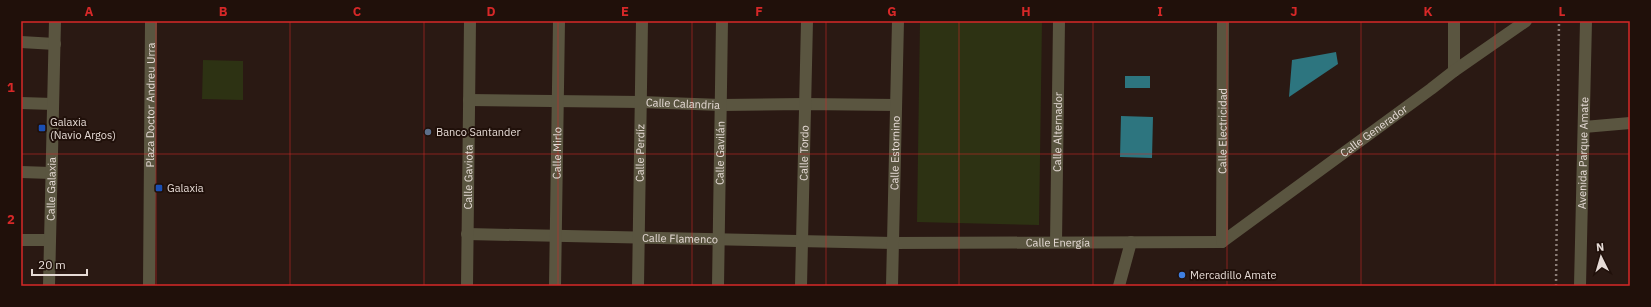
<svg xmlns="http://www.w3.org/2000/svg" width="1651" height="307" font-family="'IBM Plex Sans',sans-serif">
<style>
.green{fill:#2d3213}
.water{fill:#2d757f}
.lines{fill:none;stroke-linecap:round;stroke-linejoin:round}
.path{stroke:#8a7c76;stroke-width:2.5;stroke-dasharray:2 3;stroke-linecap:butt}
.minor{stroke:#5a5540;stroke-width:12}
.grid{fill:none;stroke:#d62828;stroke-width:1;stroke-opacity:0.55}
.transit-dot{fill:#1a4fb4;stroke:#20100a;stroke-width:1.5}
.service-dot{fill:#5c6f8a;stroke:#20100a;stroke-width:1.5}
.shop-dot{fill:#3f7fe0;stroke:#20100a;stroke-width:1.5}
.labels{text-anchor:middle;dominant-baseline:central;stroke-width:4;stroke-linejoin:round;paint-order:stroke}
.street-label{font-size:11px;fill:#e6dbd6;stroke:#20100a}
.poi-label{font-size:11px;fill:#e6dbd6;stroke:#20100a;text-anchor:start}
.neatline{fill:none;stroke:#d62828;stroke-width:1.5}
.grid-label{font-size:13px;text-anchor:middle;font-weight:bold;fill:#d62828}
</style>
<rect width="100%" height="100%" fill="#2a1913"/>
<path class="green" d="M 920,21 L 1042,21 L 1039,225 L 917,222 Z
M 203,60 L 243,61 L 243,100 L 202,99 Z"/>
<path class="water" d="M 1336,52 L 1338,64 L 1289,97 L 1292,60 Z
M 1125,76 L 1150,76 L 1150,88 L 1125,88 Z
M 1121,116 L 1153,117 L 1152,158 L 1120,157 Z"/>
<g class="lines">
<path class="path" d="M 1556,286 L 1559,21"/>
<g class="minor">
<path d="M 1454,21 L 1454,71"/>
<path d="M 21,42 L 55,44"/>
<path id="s1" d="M 469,100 L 641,102 L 721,105 L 805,104 L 896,105"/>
<path d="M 21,103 L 53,104"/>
<path d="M 1584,127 L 1630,123"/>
<path d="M 21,172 L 51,173"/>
<path id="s2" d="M 467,234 L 893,243 L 1222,242"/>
<path d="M 21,240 L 50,240"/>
<path id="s3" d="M 1056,242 L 1059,21"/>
<path id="s4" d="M 1222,242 L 1431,89 L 1454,71 L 1526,21"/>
<path id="s5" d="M 1222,242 L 1223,21"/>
<path id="s6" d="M 49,286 L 55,21"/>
<path id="s7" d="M 149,286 L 151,21"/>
<path id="s8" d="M 467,286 L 470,21"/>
<path id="s9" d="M 555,286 L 559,21"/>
<path id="s10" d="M 638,286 L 642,21"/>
<path id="s11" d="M 718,286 L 722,21"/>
<path id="s12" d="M 801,286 L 807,21"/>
<path id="s13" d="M 892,286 L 898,21"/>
<path d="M 1119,286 L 1131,242"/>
<path id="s14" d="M 1580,286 L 1586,21"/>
</g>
</g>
<path class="grid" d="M 156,21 L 156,286M 290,21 L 290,286M 424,21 L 424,286M 558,21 L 558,286M 692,21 L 692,286M 826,21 L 826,286M 959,21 L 959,286M 1093,21 L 1093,286M 1227,21 L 1227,286M 1361,21 L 1361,286M 1495,21 L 1495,286M 21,154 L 1630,154"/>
<g class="transit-dot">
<rect x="38" y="124" width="8" height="8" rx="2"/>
<rect x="155" y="184" width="8" height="8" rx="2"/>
</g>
<circle class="service-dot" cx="428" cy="132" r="4"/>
<circle class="shop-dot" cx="1182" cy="275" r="4"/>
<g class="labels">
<g class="street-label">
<text stroke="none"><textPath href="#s1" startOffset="214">Calle Calandria</textPath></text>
<text stroke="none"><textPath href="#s7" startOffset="181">Plaza Doctor Andreu Urra</textPath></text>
<text stroke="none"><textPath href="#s5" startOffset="111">Calle Electricidad</textPath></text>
<text stroke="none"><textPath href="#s4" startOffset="188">Calle Generador</textPath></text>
<text stroke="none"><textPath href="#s3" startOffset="110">Calle Alternador</textPath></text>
<text stroke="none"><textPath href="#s9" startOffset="133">Calle Mirlo</textPath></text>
<text stroke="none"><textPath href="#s11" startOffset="133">Calle Gavilán</textPath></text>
<text stroke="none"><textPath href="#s10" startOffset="133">Calle Perdíz</textPath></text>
<text stroke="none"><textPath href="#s12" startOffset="133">Calle Tordo</textPath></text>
<text stroke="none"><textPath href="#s13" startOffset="133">Calle Estornino</textPath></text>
<text stroke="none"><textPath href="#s14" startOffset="133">Avenida Parque Amate</textPath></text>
<text stroke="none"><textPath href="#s8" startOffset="109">Calle Gaviota</textPath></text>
<text stroke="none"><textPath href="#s6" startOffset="97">Calle Galaxia</textPath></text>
<text stroke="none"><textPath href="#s2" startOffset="213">Calle Flamenco</textPath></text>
<text stroke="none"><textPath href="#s2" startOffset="591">Calle Energía</textPath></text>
</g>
<g class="poi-label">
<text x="50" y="122">Galaxia<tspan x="50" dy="13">(Navio Argos)</tspan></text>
<text x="436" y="132">Banco Santander</text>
<text x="167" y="188">Galaxia</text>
<text x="1190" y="275">Mercadillo Amate</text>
</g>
</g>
<rect width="1651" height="307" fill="none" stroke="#20100a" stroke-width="44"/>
<g transform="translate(1601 257) rotate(355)" stroke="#20100a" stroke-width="3" paint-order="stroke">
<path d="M0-3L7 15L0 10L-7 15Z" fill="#e6dbd6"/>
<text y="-6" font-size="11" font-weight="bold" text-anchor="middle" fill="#e6dbd6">N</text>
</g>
<path d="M32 269v6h55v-6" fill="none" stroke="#e6dbd6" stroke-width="2"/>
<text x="38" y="269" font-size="12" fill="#e6dbd6" stroke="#20100a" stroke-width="3" paint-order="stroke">20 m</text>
<rect x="22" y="22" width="1607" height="263" class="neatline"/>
<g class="grid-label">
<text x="89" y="16">A</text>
<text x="223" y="16">B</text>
<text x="357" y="16">C</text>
<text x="491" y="16">D</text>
<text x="625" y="16">E</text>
<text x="759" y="16">F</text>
<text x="892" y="16">G</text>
<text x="1026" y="16">H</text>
<text x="1160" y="16">I</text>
<text x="1294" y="16">J</text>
<text x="1428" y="16">K</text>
<text x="1562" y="16">L</text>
<text x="11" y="92">1</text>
<text x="11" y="224">2</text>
</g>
</svg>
